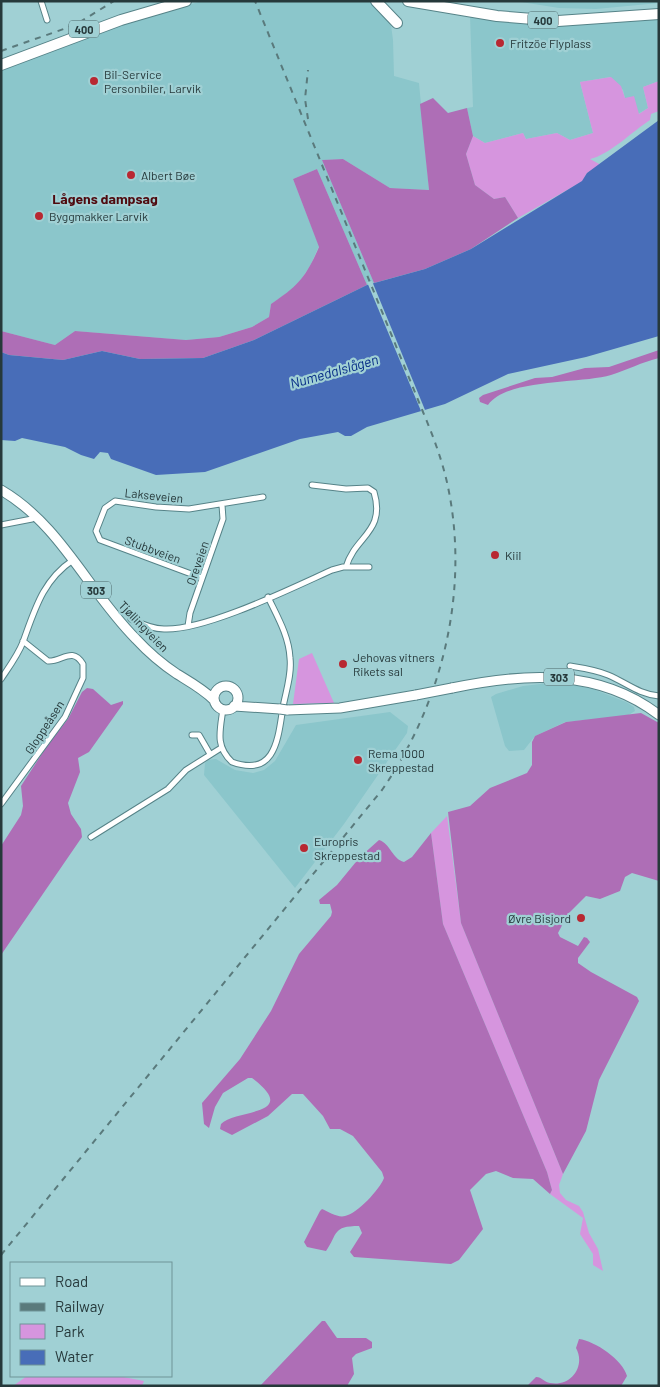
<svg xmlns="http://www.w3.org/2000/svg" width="660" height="1387" font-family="Barlow,sans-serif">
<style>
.built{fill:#8bc6cb}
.green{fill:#d695de}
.forest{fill:#ae6eb6}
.water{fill:#486db8}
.pier{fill:#a0d0d4}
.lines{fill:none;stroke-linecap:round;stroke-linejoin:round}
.street-casing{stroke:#568388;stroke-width:7}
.primary-casing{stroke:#568388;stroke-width:11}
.highway-casing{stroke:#568388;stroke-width:12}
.street{stroke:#fff;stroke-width:5}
.primary{stroke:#fff;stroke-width:9}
.highway{stroke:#fff;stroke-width:10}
.rail{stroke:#5a7a7c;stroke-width:2;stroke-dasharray:6 6;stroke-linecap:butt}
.primary-bridge-casing{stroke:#568388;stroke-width:11;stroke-linecap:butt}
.primary-bridge{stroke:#fff;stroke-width:9}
.poi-dot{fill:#b82832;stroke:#a0d0d4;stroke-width:2}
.labels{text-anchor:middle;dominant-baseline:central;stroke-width:4.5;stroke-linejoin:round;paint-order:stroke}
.shield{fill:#a0d0d4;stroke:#4b6669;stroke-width:1}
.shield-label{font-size:11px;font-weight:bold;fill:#26393b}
.poi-label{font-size:12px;fill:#26393b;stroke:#a0d0d4;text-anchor:start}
.street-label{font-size:12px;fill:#26393b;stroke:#a0d0d4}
.neighbourhood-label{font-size:14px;font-weight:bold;fill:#4f0a0f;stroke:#a0d0d4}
.water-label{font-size:14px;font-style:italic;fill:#062c86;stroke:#a0d0d4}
</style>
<rect width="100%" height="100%" fill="#a0d0d4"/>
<path class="built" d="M 202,1 L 371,1 L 384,11 L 391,25 L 393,40 L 394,76 L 419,83 L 429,190 L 390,188 L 343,159 L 322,160 L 374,283 L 367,285 L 317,169 L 293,179 L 319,246 L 310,266 L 296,287 L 271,304 L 269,317 L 252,327 L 219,337 L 186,340 L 75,331 L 55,345 L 1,331 L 1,71 L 21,61 L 109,28 Z
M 515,1 L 659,1 L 659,3 L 596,9 L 559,8 Z
M 470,15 L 567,24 L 609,23 L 659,17 L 659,81 L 643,87 L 648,108 L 638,114 L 625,98 L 623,90 L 610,77 L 580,82 L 593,133 L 570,140 L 557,133 L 526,139 L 523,133 L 485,143 L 473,136 L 467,108 L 473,107 Z
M 558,682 L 593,689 L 626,702 L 634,707 L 635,711 L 627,716 L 565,722 L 535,736 L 524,750 L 509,751 L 505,746 L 491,697 L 496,694 L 523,686 Z
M 390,712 L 408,726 L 407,733 L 344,824 L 295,888 L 204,775 L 205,763 L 208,760 L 216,759 L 235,770 L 253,773 L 264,770 L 275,761 L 296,725 Z"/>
<path class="green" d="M 611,77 L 621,86 L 625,98 L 634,96 L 639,114 L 648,108 L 643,87 L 659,81 L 659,111 L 651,114 L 650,120 C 633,131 609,155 590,159 L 601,165 L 587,173 L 583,181 L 518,218 L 505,197 L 494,199 L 475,185 L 466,154 L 473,136 L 485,143 L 523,133 L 526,139 L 557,133 L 570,140 L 593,133 L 580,82 Z
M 312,653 L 334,703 L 293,704 L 299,659 Z
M 447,816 L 461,923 L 563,1174 L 559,1185 L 560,1193 L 566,1200 L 579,1206 L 583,1212 L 589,1233 L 598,1249 L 603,1271 L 593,1265 L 593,1254 L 580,1234 L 583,1218 L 550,1194 L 552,1190 L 547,1172 L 443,924 L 431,833 Z
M 27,1376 L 118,1376 L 144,1381 L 142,1386 L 13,1386 Z"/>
<path class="forest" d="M 433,98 L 448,113 L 467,108 L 473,136 L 466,154 L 475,185 L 494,199 L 505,197 L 518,218 L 471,249 L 425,269 L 374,283 L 322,160 L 343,159 L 390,188 L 429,190 L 420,104 Z
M 317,169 L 367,285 L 254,340 L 203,358 L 140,359 L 102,351 L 63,360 L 9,355 L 1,352 L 1,331 L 55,345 L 75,331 L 186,340 L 219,337 L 252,327 L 269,317 L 271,304 C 298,286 306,277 319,247 L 293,179 Z
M 659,350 L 659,358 C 642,362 627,370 611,375 C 581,384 507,378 488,405 L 480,402 L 479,398 L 483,395 L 535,378 L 552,377 L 585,368 L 609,367 Z
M 87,688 L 93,689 L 111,705 L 123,701 L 123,704 L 89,752 L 78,758 L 80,772 L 68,803 L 71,814 L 81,829 L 82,837 L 1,955 L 1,846 L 21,815 L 23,806 L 21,786 L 49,743 L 68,719 L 82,692 Z
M 641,713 L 659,723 L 659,881 L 632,873 L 625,877 L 620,891 L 600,899 L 586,896 L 568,914 L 558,933 L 560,937 L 578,946 L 584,937 L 587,938 L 590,942 L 578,958 L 578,963 L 591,972 L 637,997 L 639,1001 L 599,1080 L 586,1131 L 563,1174 L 461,923 L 448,812 L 470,806 L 490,788 L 527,773 L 532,765 L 532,742 L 535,736 L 566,722 Z
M 431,833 L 443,924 L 547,1172 L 552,1190 L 550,1194 L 533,1179 L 513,1178 L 496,1171 L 486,1174 L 470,1190 L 483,1229 L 459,1260 L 451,1264 L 354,1257 L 350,1252 L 362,1233 L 359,1226 C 332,1226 338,1234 326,1251 L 307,1247 L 304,1242 L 320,1211 L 322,1209 C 329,1212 338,1218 345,1216 C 357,1214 380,1189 384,1178 L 382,1172 L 353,1136 L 340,1129 L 330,1129 L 323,1116 L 303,1094 L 292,1094 L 268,1116 L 232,1135 L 220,1129 L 221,1124 C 235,1109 302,1116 252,1078 L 248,1078 L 223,1093 L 215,1107 L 209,1128 L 204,1124 L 202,1103 L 240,1059 L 271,1011 L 299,954 L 331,916 L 332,912 L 330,904 L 320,904 L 319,900 L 337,885 L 360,857 L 379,840 C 391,844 392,859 404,862 L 412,857 Z
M 322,1321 L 325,1321 L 337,1338 L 366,1338 L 372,1342 L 372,1348 L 356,1354 L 352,1358 L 354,1374 L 347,1386 L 260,1386 Z
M 579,1339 C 595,1341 623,1360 627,1376 L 621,1386 L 527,1386 L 536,1377 C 542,1377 544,1382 550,1383 C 571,1387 586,1366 576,1348 Z"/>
<path class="water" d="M 659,120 L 659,336 L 586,357 L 508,374 L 445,404 L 367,427 L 351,436 L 345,436 L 338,432 L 300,439 L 205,472 L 156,475 L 111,459 L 108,453 L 100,452 L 94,459 L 81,455 L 65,447 L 22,438 L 15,441 L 1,440 L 1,352 L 9,355 L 63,360 L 102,351 L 140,359 L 203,358 L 254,340 L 367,285 L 425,269 L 471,249 L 582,181 L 587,173 Z"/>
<path class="pier" d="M 372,281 L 425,410 L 421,411 L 367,282 Z"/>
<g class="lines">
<defs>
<path id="street" d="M 41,1 L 47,20
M 312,485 L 346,489 L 368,488 L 374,492 C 386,532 355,536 346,567
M 1,525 L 32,519
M 202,578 L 100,540 L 96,531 L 105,508 L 115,501 L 156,507 L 189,509 L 263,497
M 131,619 C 141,624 153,629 164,629 C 205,631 292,588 332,570 L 343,567 L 369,567
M 188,626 L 190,613 L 223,519 L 222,505
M 570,666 C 583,668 596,670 608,675 C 627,683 638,694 659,696
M 1,679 C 9,667 18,655 23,642 C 35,609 43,580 73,560
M 223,709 C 220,731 215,746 232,762 C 276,778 278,738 283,707 C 286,691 292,674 290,658 C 289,636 277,616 268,597
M 192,735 L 199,735 L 210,754
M 1,804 L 65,717 L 83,678 L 83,664 C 72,646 62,662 48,661 L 23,641
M 91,837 L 168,789 L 186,770 L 221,748"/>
<path id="primary" d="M 1,490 C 61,525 88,591 136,639 C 148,652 162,664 177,674 C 190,682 203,689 214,700
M214 698a12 12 0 1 1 24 0a12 12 0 1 1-24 0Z
M 452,688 C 523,673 598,668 659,715
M 234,706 L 280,709
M 287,710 L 340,708 L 416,695"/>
<path id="highway" d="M 376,1 L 397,23
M 408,1 L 497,16 L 558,21 L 659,14
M 1,65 L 121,20 L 186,1"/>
</defs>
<use href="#street" class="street-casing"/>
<use href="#primary" class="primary-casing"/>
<use href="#highway" class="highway-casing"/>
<use href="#street" class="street"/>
<use href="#primary" class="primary"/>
<use href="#highway" class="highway"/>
<path class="rail" d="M 1,51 L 75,25 L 114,1
M 308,119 L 305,99 L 308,70
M 1,1255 L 382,790 C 441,705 469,595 449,492 C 444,465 434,438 423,412 L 255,1"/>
<defs>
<path id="primary-bridge" d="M 416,695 L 452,688
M 280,709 L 287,710"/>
</defs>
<use href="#primary-bridge" class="primary-bridge-casing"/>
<use href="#primary-bridge" class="primary-bridge"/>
</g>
<g class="poi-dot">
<circle cx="500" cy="43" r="5"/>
<circle cx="94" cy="81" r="5"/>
<circle cx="131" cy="175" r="5"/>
<circle cx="39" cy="216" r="5"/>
<circle cx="495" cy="555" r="5"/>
<circle cx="343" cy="664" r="5"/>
<circle cx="358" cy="760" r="5"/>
<circle cx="304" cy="848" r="5"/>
<circle cx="581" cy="918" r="5"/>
</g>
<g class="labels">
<g class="shield">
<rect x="528" y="11.5" width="30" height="17" rx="4"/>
<rect x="69" y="20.5" width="30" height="17" rx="4"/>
<rect x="81" y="581.5" width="30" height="17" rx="4"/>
<rect x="544" y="668.5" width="30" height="17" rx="4"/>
</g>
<g class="shield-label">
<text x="543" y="20">400</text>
<text x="84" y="29">400</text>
<text x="96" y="590">303</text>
<text x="559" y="677">303</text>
</g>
<g class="poi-label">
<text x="510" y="43">Fritzöe Flyplass</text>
<text x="104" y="74">Bil-Service<tspan x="104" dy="14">Personbiler, Larvik</tspan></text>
<text x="141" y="175">Albert Bøe</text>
<text x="49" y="216">Byggmakker Larvik</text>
<text x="505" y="555">Kiil</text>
<text x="353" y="657">Jehovas vitners<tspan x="353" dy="14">Rikets sal</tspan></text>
<text x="368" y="753">Rema 1000<tspan x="368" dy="14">Skreppestad</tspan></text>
<text x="314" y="841">Europris<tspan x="314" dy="14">Skreppestad</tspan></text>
<text x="571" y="918" text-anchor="end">Øvre Bisjord</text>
</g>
<g class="street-label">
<text transform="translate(154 495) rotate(6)">Lakseveien</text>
<text transform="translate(153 549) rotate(20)">Stubbveien</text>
<text transform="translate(197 563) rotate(-71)">Oreveien</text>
<text transform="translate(144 626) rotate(46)">Tjøllingveien</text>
<text transform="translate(44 727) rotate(-57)">Gloppeåsen</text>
</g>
<g class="neighbourhood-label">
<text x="105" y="198">Lågens dampsag</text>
</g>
<g class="water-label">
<text transform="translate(334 371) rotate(-16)">Numedalslågen</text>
</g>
</g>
<rect width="660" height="1387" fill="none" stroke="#26393b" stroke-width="5"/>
<rect x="10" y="1262" width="162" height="115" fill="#a0d0d4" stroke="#6f9497"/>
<rect x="20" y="1278" width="25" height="8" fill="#ffffff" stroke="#6f9497"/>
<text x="55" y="1287" font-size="15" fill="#26393b">Road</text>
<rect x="20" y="1303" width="25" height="8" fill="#5a7a7c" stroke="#6f9497"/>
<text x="55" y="1312" font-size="15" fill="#26393b">Railway</text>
<rect x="20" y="1324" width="25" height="15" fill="#d695de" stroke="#6f9497"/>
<text x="55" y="1337" font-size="15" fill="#26393b">Park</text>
<rect x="20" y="1350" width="25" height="15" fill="#486db8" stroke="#6f9497"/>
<text x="55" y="1362" font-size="15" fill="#26393b">Water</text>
</svg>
